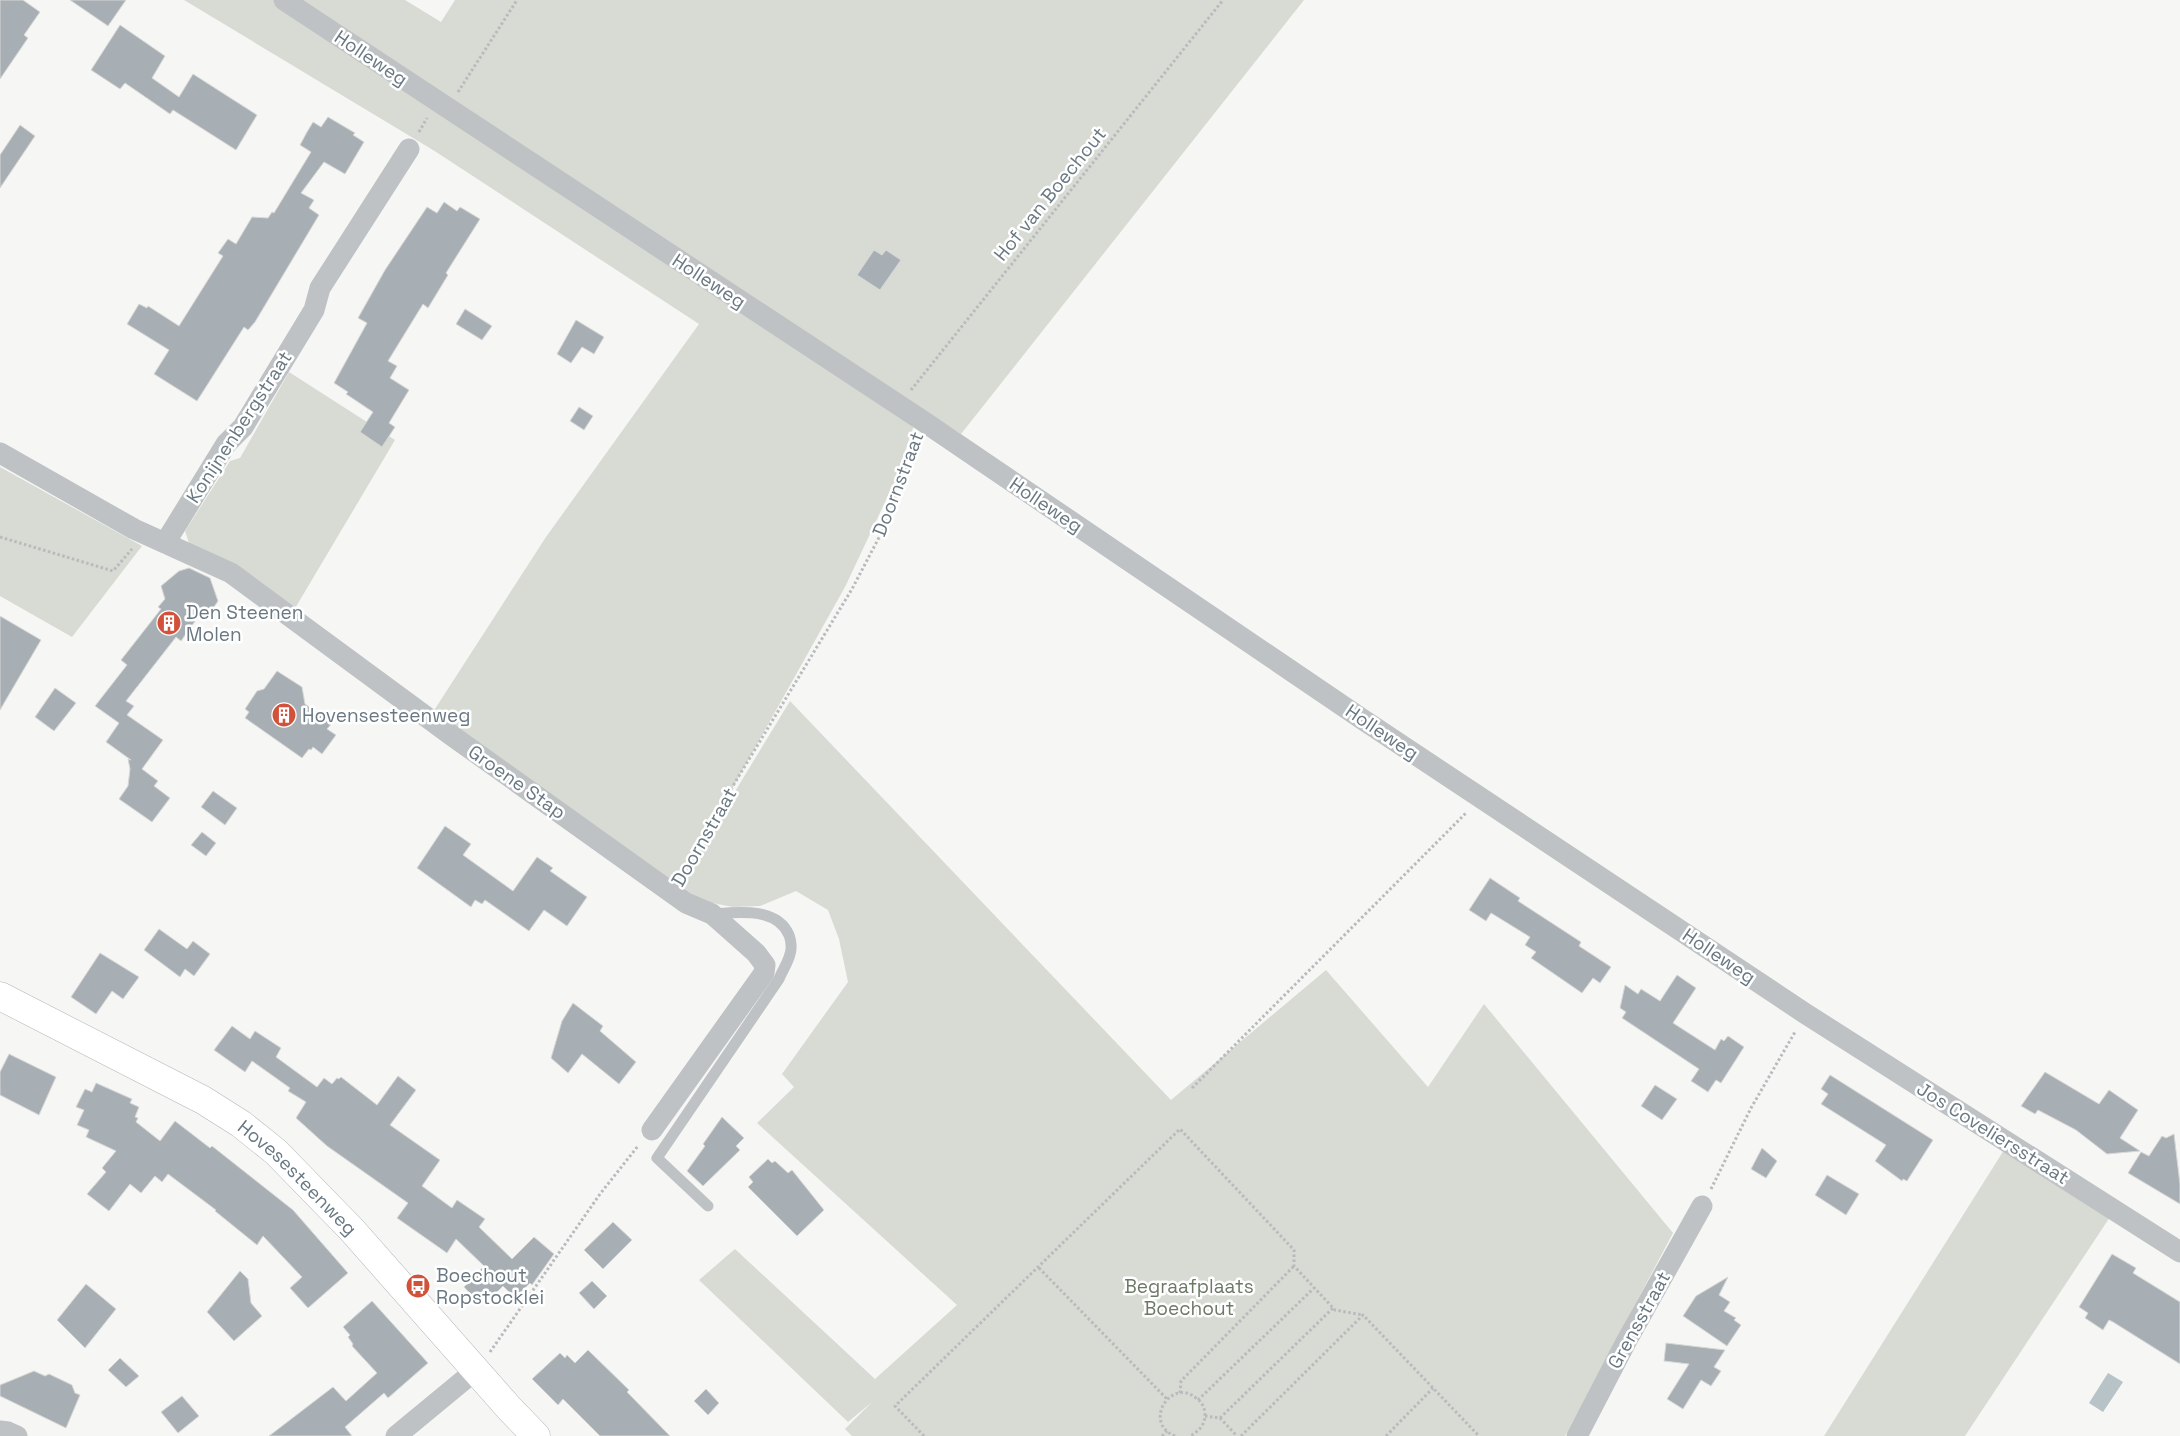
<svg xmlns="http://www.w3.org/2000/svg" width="2180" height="1436" font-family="'Space Grotesk',sans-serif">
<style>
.green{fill:#d7dbd3}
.water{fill:#b8c3c7}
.building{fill:#a8afb4;stroke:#d8d8d6}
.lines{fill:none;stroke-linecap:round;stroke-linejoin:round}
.secondary-casing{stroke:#b1b6ba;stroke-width:29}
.path{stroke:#b8bbbd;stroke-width:3;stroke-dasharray:2.5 2.5;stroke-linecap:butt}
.lane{stroke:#bec2c5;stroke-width:11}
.street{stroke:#bec2c5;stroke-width:21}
.secondary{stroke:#fff;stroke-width:28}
.labels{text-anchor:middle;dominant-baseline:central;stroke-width:5;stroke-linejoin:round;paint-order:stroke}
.street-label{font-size:19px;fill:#697882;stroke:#fff}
.poi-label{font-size:19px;fill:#697882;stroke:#fff;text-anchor:start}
.park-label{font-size:19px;fill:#6c7967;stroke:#fff}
</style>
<rect width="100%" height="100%" fill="#f6f6f4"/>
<path class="green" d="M 184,0 L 405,0 L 441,22 L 455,0 L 1304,0 L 961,434 L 920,408 L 894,483 L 845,587 L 677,887 L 790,701 L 1171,1100 L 1326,970 L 1428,1087 L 1484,1004 L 1673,1233 L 1565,1436 L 852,1436 L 845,1429 L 872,1402 L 848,1422 L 699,1280 L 735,1249 L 875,1379 L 957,1305 L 757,1123 L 794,1087 L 782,1074 L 848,982 L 839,939 L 828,910 L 796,891 L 760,906 L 733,907 L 702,901 L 677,888 L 671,898 L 433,712 L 546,537 L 699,324 L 433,150 Z
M 289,372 L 395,440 L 294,610 L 190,546 L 185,531 L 230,461 L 240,458 Z
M 0,467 L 142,546 L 72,637 L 0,596 Z
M 2004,1150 L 2110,1217 L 1965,1436 L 1824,1436 Z"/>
<path class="water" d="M 2108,1373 L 2123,1382 L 2103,1412 L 2089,1403 Z"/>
<path class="building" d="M 0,0 L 23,0 L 40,12 L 24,35 L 28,38 L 0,79 Z
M 70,0 L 126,0 L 108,26 Z
M 120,25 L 165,56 L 152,78 L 179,97 L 193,74 L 257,115 L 236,150 L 173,110 L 170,114 L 125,83 L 120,89 L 91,70 Z
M 328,117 L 355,133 L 353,135 L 364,142 L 345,174 L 324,162 L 301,193 L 314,200 L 309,208 L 319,215 L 255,322 L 248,330 L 244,327 L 197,401 L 154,374 L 169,350 L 127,324 L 139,304 L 147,308 L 148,306 L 179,326 L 223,256 L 218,253 L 228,239 L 236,244 L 252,217 L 268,218 L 272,212 L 274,213 L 311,152 L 300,145 L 307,132 L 313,122 L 321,127 Z
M 20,125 L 35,136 L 0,188 L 0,155 Z
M 444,202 L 457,211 L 460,207 L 480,219 L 446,273 L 448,275 L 428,308 L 423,304 L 388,361 L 397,366 L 390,378 L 409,390 L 389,423 L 395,427 L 382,447 L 360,432 L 373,412 L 346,394 L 348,392 L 334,383 L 367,323 L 358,318 L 385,270 L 427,207 L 437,213 Z
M 874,250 L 882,255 L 886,250 L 901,260 L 880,290 L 857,275 Z
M 465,309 L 492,326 L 482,340 L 456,324 Z
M 576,320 L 604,337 L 594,354 L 582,347 L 571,363 L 557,354 Z
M 579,407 L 593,416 L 584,430 L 570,421 Z
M 189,568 L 210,578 L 218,601 L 214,607 L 208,613 L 198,617 L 181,641 L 176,637 L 126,701 L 134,706 L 127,715 L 163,740 L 142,769 L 158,781 L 154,786 L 170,798 L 152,822 L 119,799 L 128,786 L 130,769 L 128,759 L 131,760 L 106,742 L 119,723 L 95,706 L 127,665 L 121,660 L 161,609 L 158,607 L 165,599 L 161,586 L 179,571 Z
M 0,616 L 41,640 L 0,710 Z
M 277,671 L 302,687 L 305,704 L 332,723 L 327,729 L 336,735 L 322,754 L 313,747 L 311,750 L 309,749 L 302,758 L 245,718 L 249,712 L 245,709 L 257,691 L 264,689 Z
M 55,688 L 76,703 L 54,731 L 35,717 Z
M 213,791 L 237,808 L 225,825 L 201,807 Z
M 445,826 L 471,844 L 463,855 L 513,891 L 537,857 L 553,868 L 550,871 L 587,897 L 567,926 L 544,910 L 529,931 L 485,900 L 482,904 L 475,900 L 471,907 L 417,868 Z
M 202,832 L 216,843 L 206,856 L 191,845 Z
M 1490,878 L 1520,898 L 1518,901 L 1581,942 L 1579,946 L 1611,967 L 1600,983 L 1593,978 L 1582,993 L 1531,958 L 1536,952 L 1525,945 L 1530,937 L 1491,913 L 1486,921 L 1469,910 Z
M 159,929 L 187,949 L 193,941 L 210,954 L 194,976 L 185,969 L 180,977 L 144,950 Z
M 100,953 L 139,977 L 123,999 L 112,991 L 96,1014 L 71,997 Z
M 1677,975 L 1696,988 L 1673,1023 L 1715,1050 L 1721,1039 L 1724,1041 L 1728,1036 L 1744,1047 L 1721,1083 L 1716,1080 L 1708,1092 L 1691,1081 L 1699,1069 L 1622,1018 L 1626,1012 L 1620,1008 L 1625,985 L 1638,994 L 1641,989 L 1660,1001 Z
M 573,1003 L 603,1026 L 600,1031 L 636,1062 L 619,1084 L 582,1054 L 568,1073 L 551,1058 L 562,1021 Z
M 232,1026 L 250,1039 L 255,1031 L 281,1048 L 276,1057 L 317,1087 L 324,1078 L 332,1084 L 337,1078 L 339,1079 L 341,1077 L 377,1105 L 398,1076 L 416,1090 L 390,1125 L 440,1160 L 422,1186 L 452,1208 L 457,1200 L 485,1219 L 479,1227 L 512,1259 L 534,1237 L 554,1254 L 532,1285 L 530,1283 L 515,1298 L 503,1286 L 487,1302 L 481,1295 L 476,1300 L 464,1287 L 484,1266 L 456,1239 L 447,1253 L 397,1218 L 408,1203 L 327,1146 L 296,1118 L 306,1102 L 288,1091 L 290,1088 L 252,1061 L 245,1072 L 214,1050 Z
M 9,1054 L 56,1077 L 39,1115 L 0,1095 L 0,1072 Z
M 2045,1072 L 2099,1104 L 2109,1090 L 2138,1110 L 2120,1138 L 2140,1151 L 2107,1154 L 2076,1130 L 2038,1110 L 2035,1114 L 2021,1106 Z
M 1830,1075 L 1933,1140 L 1907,1181 L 1903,1179 L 1902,1181 L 1875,1161 L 1886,1145 L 1821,1104 L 1828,1094 L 1821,1089 Z
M 96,1083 L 132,1099 L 130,1103 L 139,1107 L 135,1117 L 138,1118 L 136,1122 L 160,1141 L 175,1121 L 210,1148 L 212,1146 L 293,1210 L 348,1273 L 308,1308 L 290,1288 L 302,1277 L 263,1236 L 257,1245 L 215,1211 L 216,1210 L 168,1174 L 162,1182 L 155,1176 L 141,1193 L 130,1184 L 109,1211 L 87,1194 L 106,1172 L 102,1168 L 116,1151 L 86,1137 L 89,1130 L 77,1125 L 84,1110 L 76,1107 L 85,1089 L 92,1092 Z
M 1655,1085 L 1677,1099 L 1662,1120 L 1641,1106 Z
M 722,1117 L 744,1138 L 736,1146 L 740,1150 L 703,1186 L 687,1171 L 705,1146 L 703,1144 Z
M 2174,1134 L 2180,1184 L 2180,1204 L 2128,1173 L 2141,1152 L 2149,1156 L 2162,1136 L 2166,1138 Z
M 1762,1148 L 1777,1161 L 1766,1178 L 1751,1169 Z
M 768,1159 L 772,1163 L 775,1161 L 788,1173 L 792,1170 L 824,1210 L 797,1236 L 748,1187 L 753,1182 L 749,1177 Z
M 1827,1175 L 1859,1194 L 1846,1215 L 1815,1195 Z
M 613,1222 L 632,1240 L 603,1269 L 584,1250 Z
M 2112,1254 L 2136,1268 L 2133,1273 L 2180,1302 L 2180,1364 L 2113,1322 L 2109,1320 L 2103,1330 L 2085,1318 L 2088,1313 L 2079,1307 Z
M 240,1271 L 248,1279 L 251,1303 L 262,1316 L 234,1341 L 207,1312 Z
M 1728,1277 L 1719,1295 L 1730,1302 L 1724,1311 L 1736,1318 L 1734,1320 L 1741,1325 L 1727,1346 L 1683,1316 L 1696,1296 Z
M 592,1281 L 607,1296 L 594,1309 L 579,1293 Z
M 86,1284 L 116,1309 L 85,1348 L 57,1320 Z
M 372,1301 L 428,1363 L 388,1398 L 384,1393 L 345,1427 L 352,1436 L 269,1436 L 333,1387 L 346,1401 L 377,1373 L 352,1346 L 353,1344 L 348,1337 L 350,1335 L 343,1327 Z
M 1666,1343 L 1725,1350 L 1714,1367 L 1721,1371 L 1711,1386 L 1701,1380 L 1683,1409 L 1667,1399 L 1689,1364 L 1664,1361 Z
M 588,1350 L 629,1390 L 627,1392 L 670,1436 L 600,1436 L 563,1399 L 558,1405 L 532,1379 L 560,1353 L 565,1358 L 567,1355 L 575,1363 Z
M 120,1358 L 139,1376 L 126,1387 L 108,1370 Z
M 34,1371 L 45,1376 L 49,1374 L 72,1385 L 75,1393 L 80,1395 L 66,1428 L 0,1396 L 0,1385 Z
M 706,1389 L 719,1403 L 708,1415 L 694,1401 Z
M 182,1396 L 199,1416 L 178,1433 L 161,1412 Z"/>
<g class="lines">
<defs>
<g id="secondary">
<path id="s1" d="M 0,996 L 203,1100 L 241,1124 L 276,1152 L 352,1230 L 509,1408 L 536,1436"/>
</g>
</defs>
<use href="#secondary" class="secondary-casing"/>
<path class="path" d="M 458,92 L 517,0
M 419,132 L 427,118
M 911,390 L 1223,0
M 0,537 L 113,571 L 132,549
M 679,875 L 852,589 L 884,528 L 916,440
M 1192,1088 L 1466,813
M 1711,1189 L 1751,1108 L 1795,1032
M 1039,1268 L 1167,1399
M 490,1352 L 600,1194 L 638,1146
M 1180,1393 L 1181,1381 L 1294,1266
M 1198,1400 L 1314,1288
M 1205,1416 L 1220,1418 L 1237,1436
M 1220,1418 L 1333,1308
M 924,1436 L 895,1406 L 1180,1129 L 1294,1250 L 1294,1266 L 1335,1310 L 1363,1315
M 1162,1436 L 1167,1431
M 1175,1436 C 1142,1423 1171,1377 1196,1398 C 1202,1402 1205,1408 1205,1415 C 1205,1425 1198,1432 1190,1436
M 1241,1436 L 1363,1315 L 1479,1436
M 1386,1436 L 1433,1388"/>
<path class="lane" d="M 708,1206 L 657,1158 L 779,979 C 782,971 788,963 790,954 C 792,949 791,940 789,935 C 777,907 738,912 712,914"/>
<path class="street" d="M 284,0 L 923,421 L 1365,721 L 1806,1014 L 2180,1252
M 0,453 L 134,529 L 231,573 L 451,735 L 686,903 L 712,914 L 756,953 L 765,965 L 764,973 L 652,1130
M 165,543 L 226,444 L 243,427 L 314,310 L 320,288 L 409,149
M 0,1431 L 8,1432 L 17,1436
M 396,1436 L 476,1370
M 1577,1436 L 1626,1342 L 1702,1206"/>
<use href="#secondary" class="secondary"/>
</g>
<defs>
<symbol id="building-disc" viewBox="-11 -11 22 22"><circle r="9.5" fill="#d1513a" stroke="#fff"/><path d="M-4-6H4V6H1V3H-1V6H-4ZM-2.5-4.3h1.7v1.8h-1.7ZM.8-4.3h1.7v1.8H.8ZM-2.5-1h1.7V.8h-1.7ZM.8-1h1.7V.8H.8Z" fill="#fff"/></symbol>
<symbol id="bus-disc" viewBox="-11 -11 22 22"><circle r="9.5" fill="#d1513a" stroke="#fff"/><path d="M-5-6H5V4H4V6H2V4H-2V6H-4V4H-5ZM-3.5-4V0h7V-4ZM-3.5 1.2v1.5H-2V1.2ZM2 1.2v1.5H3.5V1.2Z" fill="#fff"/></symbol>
</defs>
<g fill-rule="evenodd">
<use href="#building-disc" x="155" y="609" width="28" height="28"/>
<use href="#building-disc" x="270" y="701" width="28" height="28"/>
<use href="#bus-disc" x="404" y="1272" width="28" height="28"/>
</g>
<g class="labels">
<g class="street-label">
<text transform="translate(371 58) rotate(34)">Holleweg</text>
<text transform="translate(1050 194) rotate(-51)">Hof van Boechout</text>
<text transform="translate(709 281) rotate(33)">Holleweg</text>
<text transform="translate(239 427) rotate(-57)">Konijnenbergstraat</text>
<text transform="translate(898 484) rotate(-69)">Doornstraat</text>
<text transform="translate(1046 505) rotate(34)">Holleweg</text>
<text transform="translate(1382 732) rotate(34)">Holleweg</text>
<text transform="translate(517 782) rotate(35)">Groene Stap</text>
<text transform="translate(704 837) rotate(-60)">Doornstraat</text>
<text transform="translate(1719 956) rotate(34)">Holleweg</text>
<text transform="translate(1993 1133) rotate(32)">Jos Coveliersstraat</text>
<text stroke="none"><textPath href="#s1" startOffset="351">Hovesesteenweg</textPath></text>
<text transform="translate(1639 1320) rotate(-61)">Grensstraat</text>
</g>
<g class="poi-label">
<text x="186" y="612">Den Steenen<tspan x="186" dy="22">Molen</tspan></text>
<text x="302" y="715">Hovensesteenweg</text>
<text x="436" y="1275">Boechout<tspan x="436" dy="22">Ropstocklei</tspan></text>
</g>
<g class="park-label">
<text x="1189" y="1286">Begraafplaats<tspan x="1189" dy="22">Boechout</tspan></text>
</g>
</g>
</svg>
